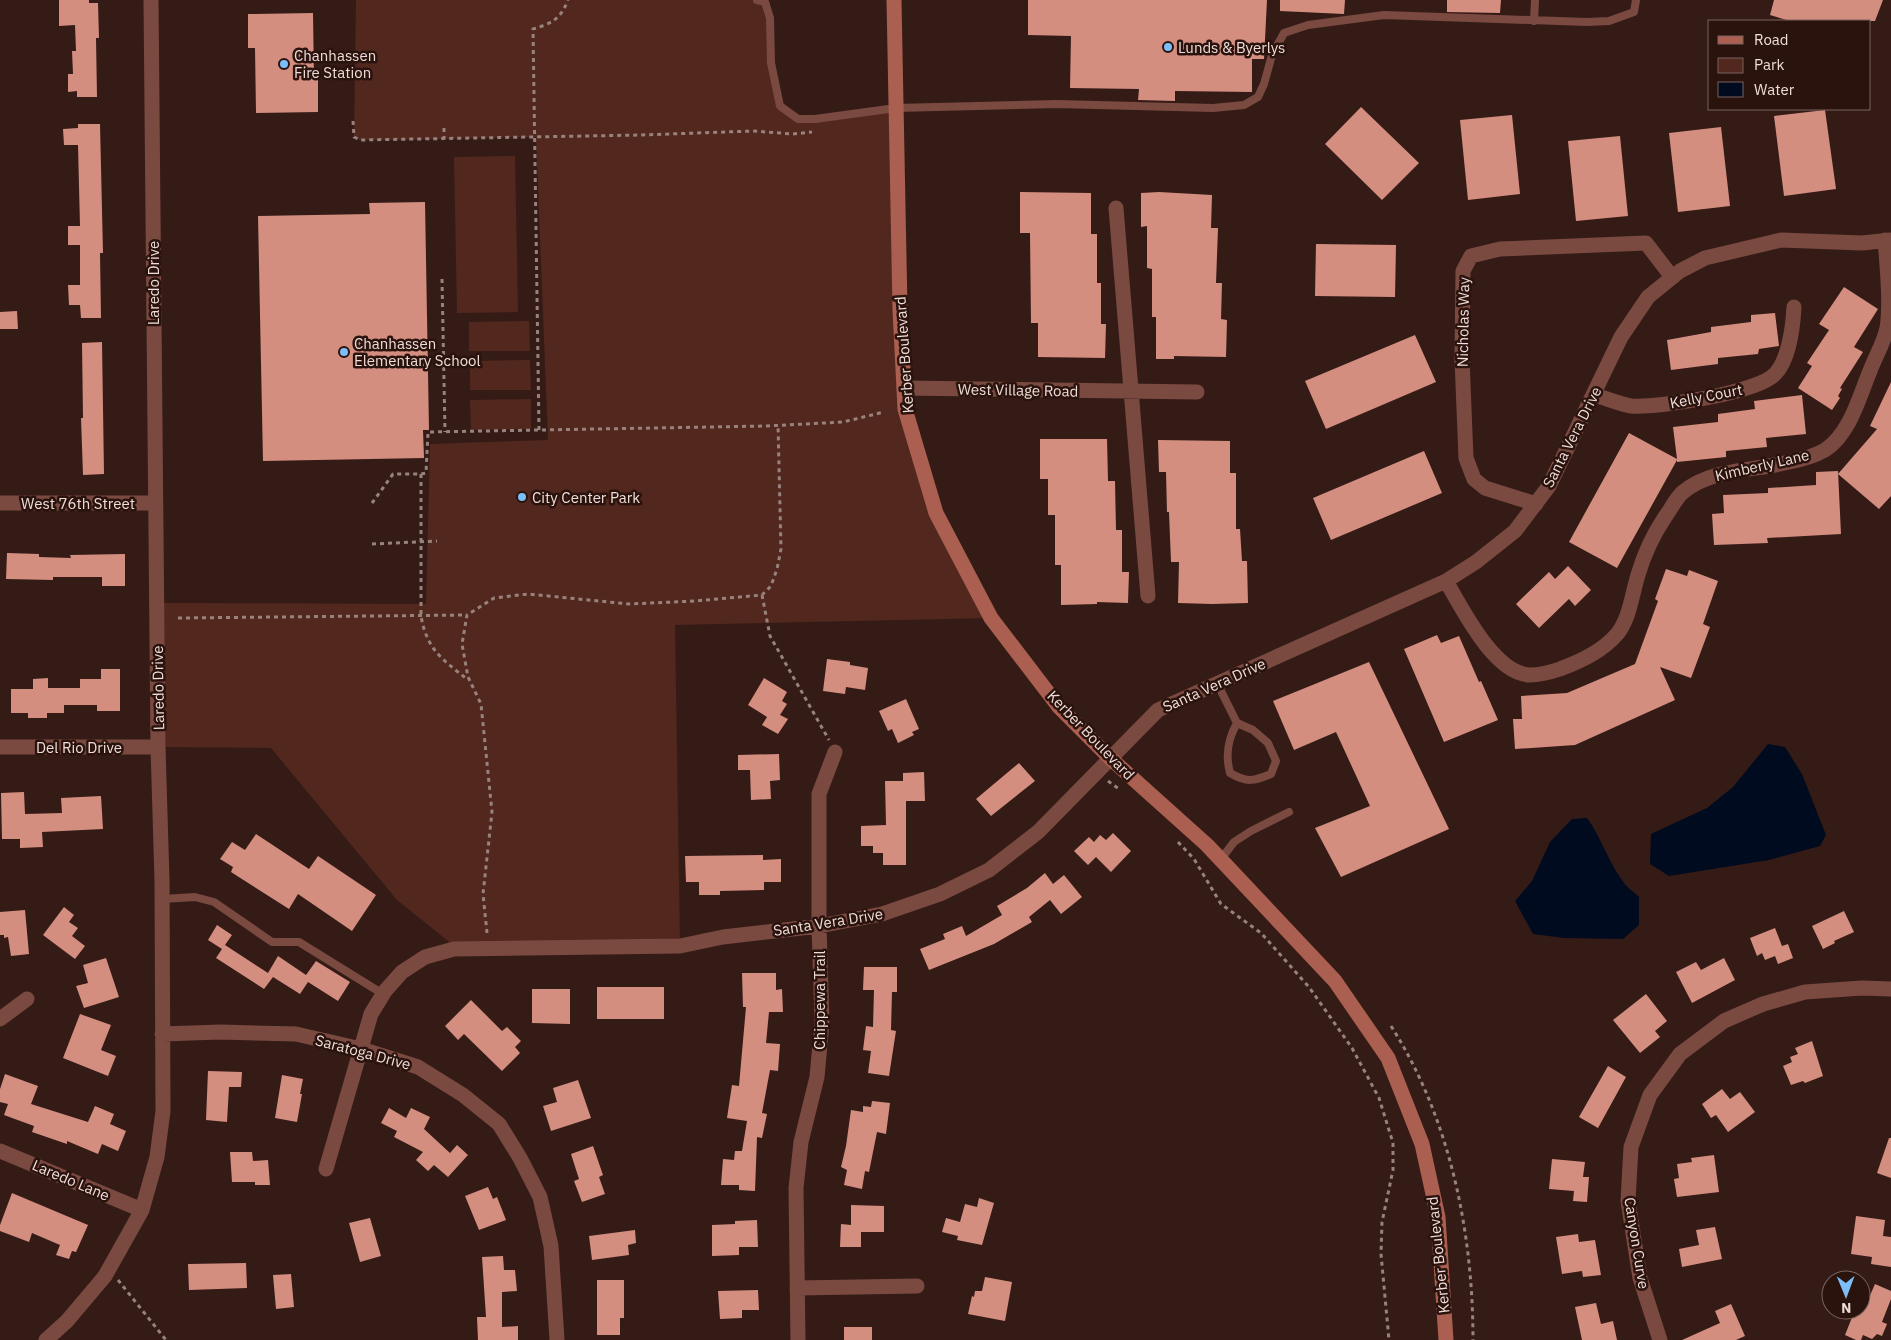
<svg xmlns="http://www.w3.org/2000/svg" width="1891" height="1340" font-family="'IBM Plex Sans',sans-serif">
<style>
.green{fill:#52271e}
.water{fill:#000b1f}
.building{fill:#d48e80}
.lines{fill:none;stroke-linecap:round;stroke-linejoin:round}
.path{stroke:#98827d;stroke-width:3;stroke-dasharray:4 4;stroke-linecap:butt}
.lane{stroke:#7a4a41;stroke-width:8}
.street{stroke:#7a4a41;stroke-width:15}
.secondary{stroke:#aa5f50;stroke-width:15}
.poi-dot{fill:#7dbef9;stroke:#2a120d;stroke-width:2}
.labels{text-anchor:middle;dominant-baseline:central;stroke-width:5;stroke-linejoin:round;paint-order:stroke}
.poi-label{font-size:15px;fill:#f0ddd9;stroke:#2a120d;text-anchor:start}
.street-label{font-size:15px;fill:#f0ddd9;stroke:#2a120d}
</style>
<rect width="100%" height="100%" fill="#351b16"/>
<path class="green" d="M 356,0 L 757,0 L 765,2 L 780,106 L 798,119 L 896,108 L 904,388 L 936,513 L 991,618 L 675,625 L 680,946 L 458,949 L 397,900 L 271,748 L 158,747 L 157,603 L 426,604 L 430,444 L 548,440 L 536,137 L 396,140 L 360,140 L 354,137 Z
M 515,156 L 518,312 L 457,313 L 454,157 Z
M 529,321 L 530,351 L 469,351 L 469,322 Z
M 530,360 L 531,390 L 470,390 L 470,361 Z
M 531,399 L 531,429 L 471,430 L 470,400 Z"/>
<path class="water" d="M 1768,744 L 1785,747 L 1802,774 L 1826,835 L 1820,846 L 1769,860 L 1669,876 L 1650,864 L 1651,834 L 1707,808 L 1733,787 Z
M 1587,818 C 1601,837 1608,861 1622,880 C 1626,887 1633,891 1639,897 L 1639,925 L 1623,939 L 1564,938 L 1533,934 L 1515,901 L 1532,881 L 1550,842 L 1572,819 Z"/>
<path class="building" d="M 59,0 L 89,0 L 89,3 L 98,3 L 99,38 L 96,38 L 97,97 L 77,97 L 77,91 L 68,92 L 68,74 L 73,74 L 72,51 L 76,51 L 75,25 L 59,26 Z
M 1028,0 L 1267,0 L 1264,59 L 1252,59 L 1252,92 L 1175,91 L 1175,101 L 1138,100 L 1139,89 L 1070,88 L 1071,36 L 1028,35 Z
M 1280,0 L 1345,0 L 1344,14 L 1280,11 Z
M 1447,0 L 1501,0 L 1500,13 L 1447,12 Z
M 1774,0 L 1883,0 L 1875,21 L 1790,21 L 1770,15 Z
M 313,13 L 314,80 L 318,80 L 318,112 L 256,113 L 255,48 L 248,48 L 248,14 Z
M 1361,107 L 1419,163 L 1382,200 L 1325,144 Z
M 1825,110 L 1836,189 L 1784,196 L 1774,116 Z
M 1512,115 L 1520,194 L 1468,200 L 1460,120 Z
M 78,124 L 100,124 L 103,253 L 100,253 L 101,318 L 81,318 L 80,305 L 69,305 L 68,285 L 80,285 L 80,245 L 68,245 L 68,226 L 80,226 L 78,145 L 64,145 L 63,129 L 78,128 Z
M 1721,127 L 1730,206 L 1678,212 L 1669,133 Z
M 1620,136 L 1628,216 L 1576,221 L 1568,141 Z
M 1020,192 L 1091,193 L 1091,234 L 1097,234 L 1097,283 L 1101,283 L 1101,324 L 1106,324 L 1105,358 L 1038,357 L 1038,323 L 1031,323 L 1030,233 L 1020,233 Z
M 1159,192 L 1212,195 L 1211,228 L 1218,228 L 1216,283 L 1222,283 L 1221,319 L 1227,320 L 1226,357 L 1174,356 L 1174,359 L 1156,359 L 1156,317 L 1152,317 L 1152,269 L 1147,268 L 1147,226 L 1141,227 L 1141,193 Z
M 425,202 L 429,430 L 423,430 L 424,458 L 263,461 L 258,216 L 370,214 L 369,203 Z
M 1316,244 L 1396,245 L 1395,297 L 1315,296 Z
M 1844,287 L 1878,309 L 1854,347 L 1863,352 L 1840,388 L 1842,389 L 1838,396 L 1840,398 L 1832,410 L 1798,388 L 1812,366 L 1807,363 L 1829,330 L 1819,324 Z
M 17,311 L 18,329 L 0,329 L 0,312 Z
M 1775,313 L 1779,346 L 1759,349 L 1758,354 L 1718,358 L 1718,364 L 1671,370 L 1667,340 L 1711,332 L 1711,327 L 1751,322 L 1751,315 Z
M 1415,335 L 1436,382 L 1326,429 L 1305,381 Z
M 102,342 L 104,474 L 83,475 L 81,418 L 83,418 L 82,343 Z
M 1891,382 L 1891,496 L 1879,509 L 1838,474 L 1877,429 L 1870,426 Z
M 1802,395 L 1806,434 L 1766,438 L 1767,447 L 1726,451 L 1726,457 L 1677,462 L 1677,460 L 1617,568 L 1569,542 L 1629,433 L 1677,459 L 1673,427 L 1718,422 L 1718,414 L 1755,409 L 1754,401 Z
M 1040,439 L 1107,439 L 1108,481 L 1115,481 L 1116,530 L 1122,530 L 1122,572 L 1129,572 L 1128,603 L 1097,602 L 1097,604 L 1061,605 L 1061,565 L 1055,565 L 1055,515 L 1048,515 L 1048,479 L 1040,479 Z
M 1158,440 L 1230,441 L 1230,473 L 1236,473 L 1236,529 L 1240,529 L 1242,561 L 1247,561 L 1248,603 L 1212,604 L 1178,603 L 1179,562 L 1171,562 L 1169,512 L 1167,512 L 1166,472 L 1159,472 Z
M 1424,451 L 1442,493 L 1331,540 L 1313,498 Z
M 1838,471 L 1841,534 L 1767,538 L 1768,543 L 1714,545 L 1712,514 L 1724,513 L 1723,495 L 1768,493 L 1768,488 L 1816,485 L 1816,472 Z
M 7,553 L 39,554 L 39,557 L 71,558 L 70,555 L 125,554 L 125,586 L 102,586 L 102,577 L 53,577 L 53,580 L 6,579 Z
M 1568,566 L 1591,590 L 1575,606 L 1569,599 L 1539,628 L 1516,604 L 1549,572 L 1555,579 Z
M 1666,569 L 1687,576 L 1689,570 L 1718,581 L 1703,624 L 1710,627 L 1691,678 L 1660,667 L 1675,700 L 1575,745 L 1515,749 L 1513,719 L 1522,719 L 1521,696 L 1567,693 L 1635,664 L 1658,601 L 1655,599 Z
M 1437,635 L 1441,643 L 1459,636 L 1479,682 L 1481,681 L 1498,720 L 1444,742 L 1404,649 Z
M 827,659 L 850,662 L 850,665 L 868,668 L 865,690 L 846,687 L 845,694 L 823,691 Z
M 1369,662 L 1449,829 L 1341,877 L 1315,828 L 1370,806 L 1336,732 L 1294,750 L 1273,701 Z
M 101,669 L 120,669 L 120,711 L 97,711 L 97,705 L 64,705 L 64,713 L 47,713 L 47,718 L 28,718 L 28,713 L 11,713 L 11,689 L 33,689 L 33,679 L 48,678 L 48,688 L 80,688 L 80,679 L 101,679 Z
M 764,678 L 787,692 L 782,701 L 787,704 L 780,715 L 788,719 L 778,734 L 762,725 L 767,717 L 748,705 Z
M 906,699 L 919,729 L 912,732 L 914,735 L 898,743 L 892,729 L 888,731 L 879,711 Z
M 779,754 L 780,780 L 770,781 L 771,799 L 751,800 L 750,770 L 738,770 L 738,755 Z
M 1019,763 L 1035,781 L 991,816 L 976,799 Z
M 924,772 L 925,801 L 906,801 L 906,865 L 883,865 L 883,853 L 873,853 L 873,846 L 861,846 L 861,826 L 886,825 L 885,781 L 903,781 L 903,773 Z
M 24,792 L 25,814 L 62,813 L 61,798 L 101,796 L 103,829 L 42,832 L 43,847 L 20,848 L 20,839 L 2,839 L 1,793 Z
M 1113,833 L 1131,851 L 1111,872 L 1096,857 L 1088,865 L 1074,851 L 1089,837 L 1094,842 L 1100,835 L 1106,840 Z
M 256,834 L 309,869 L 318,856 L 376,895 L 352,931 L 298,894 L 289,909 L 231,872 L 233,867 L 220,859 L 232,842 L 245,850 Z
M 763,855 L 763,860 L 781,859 L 781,882 L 764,882 L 764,890 L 720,891 L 720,895 L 699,895 L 699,882 L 686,882 L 685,856 Z
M 1045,873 L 1053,884 L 1064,875 L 1082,897 L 1061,914 L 1050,900 L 1029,917 L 1032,922 L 994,944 L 929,970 L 920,949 L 945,939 L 943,934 L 962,926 L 966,936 L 1002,915 L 997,906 L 1027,888 Z
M 64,907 L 74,915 L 69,922 L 78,928 L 72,936 L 85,946 L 75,959 L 43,935 Z
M 25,910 L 29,954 L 11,956 L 8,937 L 4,938 L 4,935 L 0,935 L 0,912 Z
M 1844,911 L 1854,932 L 1834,941 L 1835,943 L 1823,949 L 1812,926 Z
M 217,925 L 232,935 L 225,945 L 268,973 L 278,956 L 306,975 L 316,961 L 350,982 L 338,1001 L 308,982 L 300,994 L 273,977 L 264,989 L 216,958 L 222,949 L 208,940 Z
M 1775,928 L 1782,946 L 1788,944 L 1793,958 L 1778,964 L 1775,956 L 1765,960 L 1762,953 L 1757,956 L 1750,938 Z
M 106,958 L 119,997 L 84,1008 L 76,986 L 88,983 L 83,965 Z
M 1724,958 L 1735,980 L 1692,1003 L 1676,972 L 1696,962 L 1701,970 Z
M 864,967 L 897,967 L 897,992 L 892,992 L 891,1030 L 896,1031 L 889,1076 L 868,1073 L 871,1051 L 863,1050 L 866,1026 L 873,1027 L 874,990 L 863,990 Z
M 742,973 L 776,973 L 776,990 L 782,989 L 783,1012 L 769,1012 L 766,1043 L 780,1044 L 778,1071 L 770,1070 L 762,1113 L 767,1114 L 762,1138 L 757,1137 L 755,1191 L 739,1190 L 739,1185 L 721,1185 L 723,1159 L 734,1160 L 735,1151 L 742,1151 L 747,1121 L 727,1118 L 732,1085 L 739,1086 L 746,1007 L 743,1007 Z
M 597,987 L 664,987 L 664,1019 L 597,1019 Z
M 532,989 L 570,989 L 570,1024 L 532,1023 Z
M 1646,994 L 1667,1021 L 1655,1031 L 1660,1037 L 1640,1053 L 1613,1020 Z
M 471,1000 L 502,1031 L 507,1027 L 521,1041 L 515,1047 L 520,1053 L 502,1071 L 464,1034 L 458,1040 L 445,1026 Z
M 80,1014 L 111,1025 L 101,1050 L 116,1056 L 108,1076 L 63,1058 Z
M 1812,1041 L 1823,1076 L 1805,1083 L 1803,1081 L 1791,1085 L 1783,1066 L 1792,1062 L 1790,1057 L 1798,1054 L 1795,1048 Z
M 1608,1066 L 1626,1077 L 1598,1128 L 1579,1117 Z
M 208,1071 L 242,1072 L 241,1087 L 229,1087 L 227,1122 L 206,1120 Z
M 5,1074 L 38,1086 L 31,1104 L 88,1122 L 95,1106 L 114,1114 L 110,1124 L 126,1131 L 118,1151 L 102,1144 L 98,1154 L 67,1141 L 67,1144 L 32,1132 L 34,1126 L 4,1115 L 8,1104 L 0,1102 L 0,1089 Z
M 282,1075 L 303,1079 L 300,1094 L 302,1094 L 297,1122 L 275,1118 Z
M 578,1080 L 591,1118 L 551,1131 L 543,1106 L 557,1102 L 553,1088 Z
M 1722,1089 L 1730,1099 L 1740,1092 L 1755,1112 L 1728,1132 L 1716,1115 L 1711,1118 L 1702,1104 Z
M 872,1101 L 890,1103 L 886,1134 L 877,1132 L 869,1172 L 865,1171 L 862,1189 L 844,1185 L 847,1170 L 841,1167 L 846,1146 L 851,1110 L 863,1112 L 863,1106 L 871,1107 Z
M 389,1108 L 406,1118 L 411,1108 L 430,1117 L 424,1129 L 450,1153 L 457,1145 L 468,1155 L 448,1177 L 434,1165 L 428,1171 L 416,1160 L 423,1152 L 394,1137 L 397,1131 L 381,1123 Z
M 1889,1138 L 1891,1138 L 1891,1178 L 1877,1173 Z
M 593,1146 L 603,1175 L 599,1177 L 605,1194 L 582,1202 L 574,1181 L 579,1179 L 571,1154 Z
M 230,1152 L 252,1152 L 253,1161 L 268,1160 L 270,1185 L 255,1185 L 255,1182 L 232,1182 Z
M 1714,1155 L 1719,1192 L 1677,1197 L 1674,1179 L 1679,1178 L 1677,1164 L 1692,1162 L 1691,1158 Z
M 1552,1159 L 1585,1162 L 1583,1177 L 1589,1177 L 1587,1202 L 1573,1201 L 1574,1191 L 1549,1189 Z
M 488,1187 L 493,1199 L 497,1197 L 506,1220 L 479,1230 L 465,1196 Z
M 12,1193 L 88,1225 L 76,1252 L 72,1251 L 69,1259 L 56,1255 L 60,1245 L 32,1233 L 29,1242 L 0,1231 L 0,1225 Z
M 979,1198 L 994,1203 L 982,1245 L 957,1240 L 958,1236 L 942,1232 L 946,1218 L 960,1222 L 965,1204 L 977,1207 Z
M 851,1205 L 884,1206 L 884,1232 L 861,1232 L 861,1247 L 840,1247 L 841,1224 L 851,1225 Z
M 1856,1216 L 1885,1220 L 1883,1236 L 1891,1237 L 1891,1267 L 1871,1264 L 1872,1257 L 1851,1254 Z
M 370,1218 L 381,1256 L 360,1262 L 349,1223 Z
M 757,1220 L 758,1247 L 739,1247 L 739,1255 L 712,1256 L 712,1225 L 735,1224 L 735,1221 Z
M 1715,1227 L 1722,1259 L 1682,1267 L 1679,1249 L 1699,1245 L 1696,1230 Z
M 635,1230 L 636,1243 L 628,1245 L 629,1255 L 592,1260 L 589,1236 Z
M 1578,1234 L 1579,1242 L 1595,1240 L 1601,1275 L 1583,1277 L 1582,1271 L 1562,1274 L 1556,1237 Z
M 503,1256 L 504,1270 L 515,1270 L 517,1291 L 502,1292 L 502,1327 L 518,1326 L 518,1340 L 478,1340 L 477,1317 L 486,1317 L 482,1257 Z
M 246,1263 L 247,1288 L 189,1290 L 188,1264 Z
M 291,1274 L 294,1307 L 276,1309 L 273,1275 Z
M 985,1277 L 1012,1282 L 1005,1321 L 968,1314 L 972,1296 L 974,1297 L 975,1291 L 982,1291 Z
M 597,1280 L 624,1280 L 624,1318 L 620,1318 L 620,1335 L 597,1335 Z
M 1875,1284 L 1891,1291 L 1891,1299 L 1882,1322 L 1887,1324 L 1882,1336 L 1877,1334 L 1872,1339 L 1863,1335 L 1861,1340 L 1856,1340 L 1845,1335 L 1855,1310 L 1861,1310 L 1861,1297 L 1868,1300 Z
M 758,1290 L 759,1310 L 742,1310 L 742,1318 L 720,1319 L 718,1291 Z
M 1596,1303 L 1601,1324 L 1613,1321 L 1617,1340 L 1582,1340 L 1575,1307 Z
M 1731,1304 L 1745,1336 L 1736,1340 L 1682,1340 L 1720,1323 L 1715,1311 Z
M 844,1327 L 872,1327 L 872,1340 L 844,1340 Z"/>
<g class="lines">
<path class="path" d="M 353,121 L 354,137 L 360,140 L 641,135 L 753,131 L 793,134 L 812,132
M 444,128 L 444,139
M 442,279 L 445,432
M 539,430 L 533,29 C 552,23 560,20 568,0
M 421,474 L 421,616 C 427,650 442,659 468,680
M 372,503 L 393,474 L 421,474 L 426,473 L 428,432 L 766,426 L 843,422 L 884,412
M 372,544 L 437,541
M 762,595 L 770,636 L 829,740
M 178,618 L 467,615
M 1108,781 L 1119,789
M 1178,842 L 1194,859 L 1221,904 L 1261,933 L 1309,987 L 1352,1048 L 1379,1098 L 1393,1143 L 1393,1170 L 1382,1222 L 1381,1254 L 1389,1340
M 487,933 L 483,894 L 492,812 L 481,704 L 468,677 L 462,644 L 467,615 L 494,598 L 528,594 L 629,604 L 695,601 L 762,595 L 771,586 L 777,569 L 781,549 L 778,425
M 1391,1026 C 1450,1118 1473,1232 1473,1340
M 118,1280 L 166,1340"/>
<path class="lane" d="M 757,0 L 765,2 L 770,18 L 771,63 L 780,106 L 798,119 L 815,119 L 896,108 L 1058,104 L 1213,108 L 1244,105 L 1258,97 L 1264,84 L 1272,55 L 1284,33 L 1308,25 L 1384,15 L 1587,22 L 1609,21 L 1634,12 L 1636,0
M 1534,21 L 1535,0
M 1217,683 L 1237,723 L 1253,730 L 1268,743 L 1276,761 L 1271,774 C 1254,781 1247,783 1230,773 C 1225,754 1228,739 1237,723
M 1221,859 L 1234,842 L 1251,831 L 1289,812
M 162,899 L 195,897 L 214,902 L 272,942 L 299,942 L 383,994"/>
<path class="street" d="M 1116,208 L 1148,596
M 904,388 L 1197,392
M 1594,395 C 1606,398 1619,404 1631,406 C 1658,408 1759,393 1776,373 C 1789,358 1793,326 1794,307
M 0,503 L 155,503
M 1536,504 L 1485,488 L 1474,479 L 1466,458 L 1462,359 L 1463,271 L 1471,256 L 1500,249 L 1646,243 L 1672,277
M 1446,581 C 1462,608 1494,674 1530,675 C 1540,675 1551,672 1560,669 C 1581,661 1603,651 1618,633 C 1630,617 1632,594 1638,575 C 1644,554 1653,535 1665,517 C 1671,509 1676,498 1683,492 C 1712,468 1754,471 1789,462 C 1800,460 1816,455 1825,450 C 1850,434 1859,397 1870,371 C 1875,357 1884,343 1887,328 C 1891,304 1887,266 1885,240
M 0,747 L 158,747
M 0,1019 L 27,999
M 162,1034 L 220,1032 L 296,1034 L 361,1049 L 418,1067 L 463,1095 L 499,1124 L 520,1158 L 540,1197 L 551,1246 L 557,1340
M 0,1151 L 142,1210
M 326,1169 L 371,1014 L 385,991 L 402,972 L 425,957 L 454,949 L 680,946 L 723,937 L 819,926 L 882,914 L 940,894 L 989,870 L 1038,832 L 1158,710 L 1446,581 L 1476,562 L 1515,531 L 1549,486 L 1621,337 L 1648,297 L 1680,271 L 1705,258 L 1781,240 L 1862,243 L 1891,240
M 797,1288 L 917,1286
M 46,1340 L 67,1321 L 105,1276 L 142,1210 L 157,1157 L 163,1111 L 162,880 L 158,747 L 151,0
M 798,1340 L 796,1188 L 801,1142 L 817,1077 L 822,1022 L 819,926 L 819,794 L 835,752
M 1660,1340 L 1640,1278 L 1628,1201 L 1631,1147 L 1650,1095 L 1680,1054 L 1724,1021 L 1763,1004 L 1805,992 L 1862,988 L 1891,989"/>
<path class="secondary" d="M 894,0 L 900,310 L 905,409 L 936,513 L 991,618 L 1059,707 L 1110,758 L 1207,845 L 1335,981 L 1388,1058 L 1422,1144 L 1438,1217 L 1446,1340"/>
</g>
<g class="poi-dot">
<circle cx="1168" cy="47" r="5"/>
<circle cx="284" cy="64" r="5"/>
<circle cx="344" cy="352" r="5"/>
<circle cx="522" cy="497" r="5"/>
</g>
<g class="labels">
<g class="poi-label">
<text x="1178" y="47">Lunds &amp; Byerlys</text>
<text x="294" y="55">Chanhassen<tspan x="294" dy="17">Fire Station</tspan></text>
<text x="354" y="343">Chanhassen<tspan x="354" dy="17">Elementary School</tspan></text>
<text x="532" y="497">City Center Park</text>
</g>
<g class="street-label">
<text transform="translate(153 283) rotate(-90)">Laredo Drive</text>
<text transform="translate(1463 322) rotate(-89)">Nicholas Way</text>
<text transform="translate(904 355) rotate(-94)">Kerber Boulevard</text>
<text transform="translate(1018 390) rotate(1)">West Village Road</text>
<text transform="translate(1706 396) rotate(-11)">Kelly Court</text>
<text transform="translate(1572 437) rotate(-63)">Santa Vera Drive</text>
<text transform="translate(1762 465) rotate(-13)">Kimberly Lane</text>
<text x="78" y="503">West 76th Street</text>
<text transform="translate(1214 685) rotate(-24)">Santa Vera Drive</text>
<text transform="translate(158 688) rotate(-91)">Laredo Drive</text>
<text transform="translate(1091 735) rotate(46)">Kerber Boulevard</text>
<text x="79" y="747">Del Rio Drive</text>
<text transform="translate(828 922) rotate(-9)">Santa Vera Drive</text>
<text transform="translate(819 1000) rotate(-90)">Chippewa Trail</text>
<text transform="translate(363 1052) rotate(15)">Saratoga Drive</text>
<text transform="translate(71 1180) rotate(23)">Laredo Lane</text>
<text transform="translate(1637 1243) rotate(81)">Canyon Curve</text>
<text transform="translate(1438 1255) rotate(-96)">Kerber Boulevard</text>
</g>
</g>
<rect x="1708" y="20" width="162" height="90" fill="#2a120d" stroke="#79635f"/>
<rect x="1718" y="36" width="25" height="8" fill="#aa5f50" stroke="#79635f"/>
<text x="1754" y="45" font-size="15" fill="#f0ddd9">Road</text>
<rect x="1718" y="58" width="25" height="15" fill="#52271e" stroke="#79635f"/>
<text x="1754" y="70" font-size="15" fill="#f0ddd9">Park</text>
<rect x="1718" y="82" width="25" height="15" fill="#000b1f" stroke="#79635f"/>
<text x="1754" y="95" font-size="15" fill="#f0ddd9">Water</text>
<g transform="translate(1846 1295) rotate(179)"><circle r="24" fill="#2a120d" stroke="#79635f"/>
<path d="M0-4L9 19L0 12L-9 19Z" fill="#7dbef9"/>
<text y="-8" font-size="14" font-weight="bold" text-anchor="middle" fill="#f0ddd9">N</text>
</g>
</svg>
